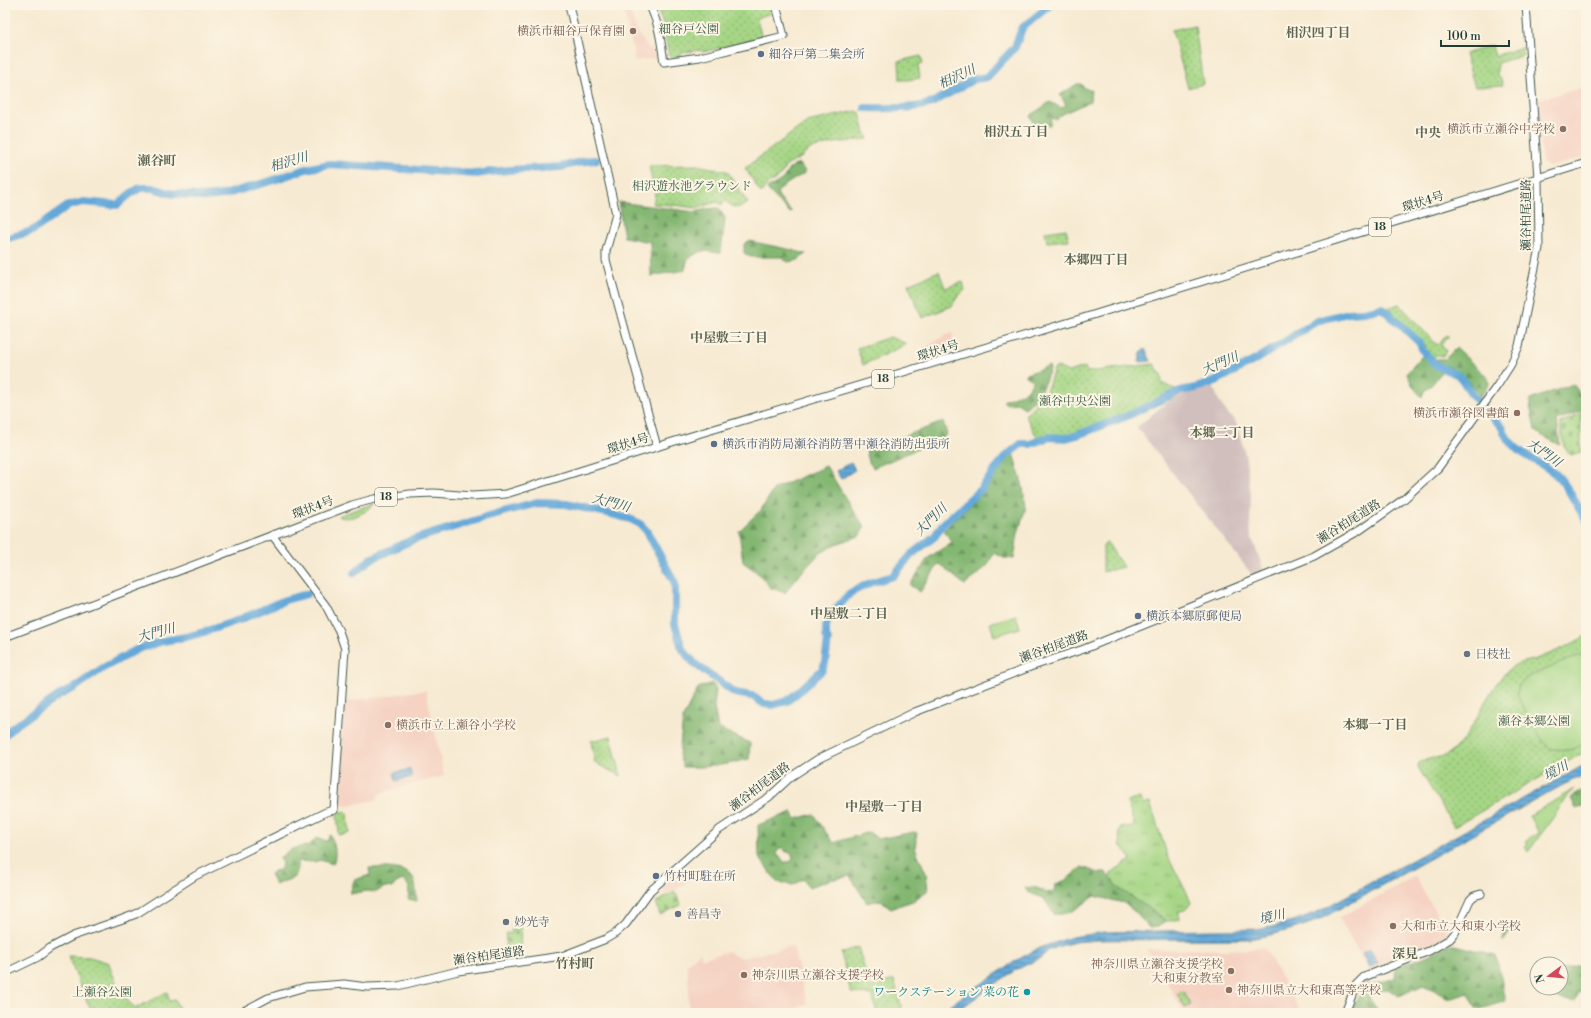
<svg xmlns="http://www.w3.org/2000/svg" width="1591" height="1018" font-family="'Libre Bodoni','Noto Serif JP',serif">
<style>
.built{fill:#f5d2c2}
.industrial{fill:#d1bfbd}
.grass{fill:url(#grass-tufts);stroke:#628a5c}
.forest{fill:url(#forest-firs);stroke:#527a53;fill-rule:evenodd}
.cemetery{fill:url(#cemetery-stones);stroke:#628a5c}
.park{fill:url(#park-dots);stroke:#628a5c}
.garden{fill:#a6d685;stroke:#628a5c}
.water{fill:url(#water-rules);stroke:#417286}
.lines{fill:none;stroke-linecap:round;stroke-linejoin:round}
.river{stroke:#63a8d9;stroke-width:8}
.secondary-casing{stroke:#3f574c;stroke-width:9}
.primary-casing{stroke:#3f574c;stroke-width:9}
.secondary{stroke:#fff;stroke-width:7}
.primary{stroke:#fff;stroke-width:7}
.education-dot{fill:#8d6e63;stroke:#fcf5e5;stroke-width:1.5}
.service-dot{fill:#5c6f8a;stroke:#fcf5e5;stroke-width:1.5}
.worship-dot{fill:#6b7280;stroke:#fcf5e5;stroke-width:1.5}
.culture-dot{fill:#0f9aa8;stroke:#fcf5e5;stroke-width:1.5}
.labels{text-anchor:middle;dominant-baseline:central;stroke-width:4;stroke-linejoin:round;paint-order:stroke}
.shield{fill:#fcf5e5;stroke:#617469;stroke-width:1}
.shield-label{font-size:11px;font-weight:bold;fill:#1f3d34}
.park-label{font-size:12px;fill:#3a5c44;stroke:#fcf5e5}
.education-label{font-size:12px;fill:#785e54;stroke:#fcf5e5;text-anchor:end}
.service-label{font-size:12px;fill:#4e5e75;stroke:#fcf5e5;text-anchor:start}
.street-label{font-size:12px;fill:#1f3d34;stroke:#fcf5e5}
.worship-label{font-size:12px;fill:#5b616d;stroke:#fcf5e5;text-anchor:start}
.culture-label{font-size:12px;fill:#0d838f;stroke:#fcf5e5;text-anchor:end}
.neighbourhood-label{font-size:13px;font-weight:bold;fill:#5d6550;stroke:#fcf5e5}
.water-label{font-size:13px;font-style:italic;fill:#335d66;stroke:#fcf5e5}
</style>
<defs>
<pattern id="grass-tufts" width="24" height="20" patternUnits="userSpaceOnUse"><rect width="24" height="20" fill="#a6d685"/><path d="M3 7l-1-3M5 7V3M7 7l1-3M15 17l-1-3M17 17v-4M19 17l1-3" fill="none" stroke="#87af6e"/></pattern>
<pattern id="forest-firs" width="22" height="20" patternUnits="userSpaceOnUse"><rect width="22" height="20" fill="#84b772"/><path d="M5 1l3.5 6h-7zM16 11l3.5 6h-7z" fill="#6b965e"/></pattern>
<pattern id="cemetery-stones" width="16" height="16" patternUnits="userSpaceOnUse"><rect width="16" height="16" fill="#a6d685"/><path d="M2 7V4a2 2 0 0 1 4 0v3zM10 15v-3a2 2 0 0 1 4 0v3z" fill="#87af6e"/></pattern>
<pattern id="park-dots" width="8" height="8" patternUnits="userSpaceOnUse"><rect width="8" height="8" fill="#a6d685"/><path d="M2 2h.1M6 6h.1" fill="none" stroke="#87af6e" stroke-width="1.8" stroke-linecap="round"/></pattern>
<pattern id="water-rules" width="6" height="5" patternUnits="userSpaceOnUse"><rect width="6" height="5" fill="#63a8d9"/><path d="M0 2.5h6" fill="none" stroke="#518ab1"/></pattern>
</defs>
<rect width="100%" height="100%" fill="#fcf5e5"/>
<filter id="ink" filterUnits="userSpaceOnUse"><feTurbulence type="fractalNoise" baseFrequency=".025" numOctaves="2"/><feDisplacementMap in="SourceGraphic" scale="8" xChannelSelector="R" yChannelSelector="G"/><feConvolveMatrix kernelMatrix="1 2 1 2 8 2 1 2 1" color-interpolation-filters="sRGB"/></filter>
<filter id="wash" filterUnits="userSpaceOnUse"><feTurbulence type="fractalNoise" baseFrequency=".012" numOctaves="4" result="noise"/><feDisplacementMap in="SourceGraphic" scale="16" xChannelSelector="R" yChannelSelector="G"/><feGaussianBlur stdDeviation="0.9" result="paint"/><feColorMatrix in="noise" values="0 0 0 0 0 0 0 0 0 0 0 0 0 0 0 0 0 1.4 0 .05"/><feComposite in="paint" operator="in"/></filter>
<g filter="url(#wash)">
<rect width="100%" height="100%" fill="#f7ead2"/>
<path class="built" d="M 622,5 L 629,5 L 635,28 L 645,44 L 658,57 L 657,58 L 634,61 L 633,49 Z
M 1586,87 L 1586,157 L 1549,167 L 1542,162 L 1538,102 L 1539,99 Z
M 953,332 L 951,352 L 925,360 L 919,352 L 947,334 L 948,335 Z
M 426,690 L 444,776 L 380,793 L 376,800 L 343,806 L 337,802 L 344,702 Z
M 682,868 L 689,880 L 675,891 L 665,895 L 661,886 Z
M 1415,876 L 1448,934 L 1447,936 L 1436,944 L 1376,969 L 1368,970 L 1339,918 Z
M 793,946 L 807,1005 L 793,1009 L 794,1013 L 688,1013 L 689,987 L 687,964 L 700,952 L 702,959 L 729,951 L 733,955 L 743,958 Z
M 1264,947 L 1301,1013 L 1184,1013 L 1158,966 L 1146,949 L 1228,950 L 1251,949 Z"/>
<path class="industrial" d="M 1213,386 L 1220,403 L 1228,414 L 1235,420 L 1245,453 L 1251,495 L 1250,525 L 1251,535 L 1264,572 L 1253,576 L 1137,427 L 1172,398 Z"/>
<path class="grass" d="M 1140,798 L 1142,805 L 1150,803 L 1168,857 L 1187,893 L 1191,903 L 1185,910 L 1179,911 L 1179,919 L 1170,921 L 1156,920 L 1113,886 L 1115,883 L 1110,875 L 1115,870 L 1131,860 L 1128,854 L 1121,847 L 1118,831 L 1120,830 L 1120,828 L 1133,826 L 1134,824 L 1127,802 Z"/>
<path class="forest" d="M 1077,84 L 1081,84 L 1086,89 L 1091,89 L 1090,101 C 1079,107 1066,111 1055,119 L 1051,118 L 1050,125 L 1042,125 L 1040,127 L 1034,125 L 1030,116 L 1050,102 L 1061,108 L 1066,105 L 1060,95 Z
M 798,163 L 806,172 C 796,179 785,183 777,193 L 781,200 L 792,212 L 790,213 L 767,189 L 783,179 L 789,169 Z
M 618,202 L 695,212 L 706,209 L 719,208 L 725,218 L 721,253 L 702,251 L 688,258 L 685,270 L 651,276 L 650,242 L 624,237 Z
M 749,241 L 792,250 L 806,254 L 798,260 L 787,262 L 782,257 L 751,257 L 744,253 L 744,244 Z
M 1456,348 L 1488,378 L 1489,384 L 1480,397 C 1471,384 1461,371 1445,365 C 1440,374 1433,386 1424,391 L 1422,397 L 1413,387 L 1407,373 L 1423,355 L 1430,363 L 1437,359 L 1445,359 Z
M 1049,366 L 1050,369 C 1044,384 1039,398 1025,408 L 1017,403 L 1006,404 L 1003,401 L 1027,391 L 1033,380 L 1026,376 L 1026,374 Z
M 1573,384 L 1584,399 L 1586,398 L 1586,441 L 1582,411 L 1557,420 L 1560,445 L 1541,435 L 1535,430 L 1530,406 L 1530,400 Z
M 943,422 L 947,434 L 943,438 L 873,468 L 869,462 L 866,450 Z
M 1012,450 L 1022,483 L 1026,507 L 1018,533 L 1014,559 L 1004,558 L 994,553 L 987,566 L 965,585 L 939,564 L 920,592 L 910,585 L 928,558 L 952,542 L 944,530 L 988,487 Z
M 826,466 L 854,512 L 865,527 L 859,536 L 836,544 L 819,554 L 798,576 L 785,593 L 771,588 L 759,574 L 743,562 L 739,531 L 761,510 L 774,489 Z
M 712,683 L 716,689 L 714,707 L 718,728 L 750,743 L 749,759 C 727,765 706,768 683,767 L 679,755 L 683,718 L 698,688 Z
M 1585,790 L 1586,793 L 1586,805 L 1576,809 L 1571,798 L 1575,794 Z
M 792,812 L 796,819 L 814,814 L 833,843 L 869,832 L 878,839 L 914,832 L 917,833 L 915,848 L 926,873 L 928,890 L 913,901 L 891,908 L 880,900 L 867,903 L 850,876 L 829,880 L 809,887 L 803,879 L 793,885 L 777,882 L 759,857 L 758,825 ZM 782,847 L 785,851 L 792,854 L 793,860 L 789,862 L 784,862 L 777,854 L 778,850 Z
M 330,835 C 335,843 337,855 333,864 L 320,860 L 314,862 L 298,861 L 298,869 L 295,877 L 275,885 L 270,874 L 274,871 L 280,870 L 282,865 L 280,858 C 289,848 297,847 309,846 L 316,838 L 327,841 Z
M 1082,867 L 1099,873 L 1106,873 L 1117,887 L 1162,917 L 1165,921 L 1158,927 L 1149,928 L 1137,914 L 1124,903 L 1094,896 C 1082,905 1070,916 1054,914 L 1044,899 L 1028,892 L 1025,888 C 1030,886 1042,888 1045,893 L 1055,891 L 1056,884 L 1066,880 Z
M 369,868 C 382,868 401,866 412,876 C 416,881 416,894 417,901 L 408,899 L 409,887 L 403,880 L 396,883 L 392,888 L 385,887 L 376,892 L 367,891 L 350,894 L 354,880 L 370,875 Z
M 1511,927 L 1511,929 L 1503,941 L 1503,930 Z
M 1450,944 L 1496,955 L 1506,1001 L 1477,1010 L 1469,993 L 1448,999 L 1434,990 L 1423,985 L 1399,996 L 1388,989 L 1373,993 L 1369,998 L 1380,1013 L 1350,1013 L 1366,981 L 1369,986 L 1395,978 L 1396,967 L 1424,957 Z
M 1586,963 L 1586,991 L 1579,993 L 1575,1002 L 1538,994 L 1531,978 L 1537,977 L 1537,988 L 1561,988 L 1561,970 Z"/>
<path class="cemetery" d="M 1581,414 L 1581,452 L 1571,455 L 1564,447 L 1560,423 Z
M 675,892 L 681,905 L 660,915 L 656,902 Z
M 513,920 L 521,921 L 520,960 L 504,962 L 506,933 L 511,933 Z"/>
<path class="park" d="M 655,5 L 772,5 L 773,8 L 771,13 L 757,18 L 761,35 L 760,38 L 703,52 L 700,50 L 682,53 L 681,56 L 672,58 L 669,56 L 662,21 Z
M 1195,25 L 1203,84 L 1188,88 L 1172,30 Z
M 1492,45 L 1495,56 L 1522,47 L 1522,56 L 1497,63 L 1497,76 L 1501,79 L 1503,85 L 1475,87 L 1465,54 Z
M 921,56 L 923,64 L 918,65 L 920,78 L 908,80 L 900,80 L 899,61 Z
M 857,111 L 860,113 L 865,133 L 866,133 L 868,139 L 834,143 L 810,149 L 802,157 L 786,166 L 780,176 L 766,186 L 761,193 L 745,168 L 807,122 Z
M 697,165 L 727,171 L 748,203 C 738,210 734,208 725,201 L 722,205 L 717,202 L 695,208 L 675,205 L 653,204 L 655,195 L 649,166 Z
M 1066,229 L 1069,240 L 1047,242 L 1045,232 Z
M 939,271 L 945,288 L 963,282 L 965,290 L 956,299 L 952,306 L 922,318 L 908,284 Z
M 1399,304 L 1437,345 L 1447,335 L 1449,337 L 1441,345 L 1446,351 L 1443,356 L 1437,355 L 1432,359 L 1408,332 L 1382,310 Z
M 890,337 L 907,344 L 863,365 L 857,348 Z
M 1154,364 L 1161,375 L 1162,383 L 1177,391 L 1077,434 L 1065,437 L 1055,435 L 1038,439 L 1025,415 L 1046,392 L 1054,369 L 1058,367 L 1068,372 L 1085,367 L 1087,372 Z
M 1107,542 L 1123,567 L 1103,572 L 1103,546 Z
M 1586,636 L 1586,751 L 1454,827 L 1418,767 L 1419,763 C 1429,757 1442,759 1451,752 C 1478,731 1484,689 1511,668 C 1517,662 1528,662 1536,659 C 1554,653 1570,645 1586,636 Z
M 611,736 L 621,776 L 595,763 L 591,741 Z
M 338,812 L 347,812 L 350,833 L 339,835 L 337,814 Z
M 858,947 L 870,987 L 894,980 L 903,1013 L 877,1013 L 872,995 L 851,993 L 841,953 Z
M 68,956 L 90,957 L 109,963 C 112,975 124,1001 136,1008 L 167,992 L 170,1001 L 175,1000 L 182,1013 L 88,1013 L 91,1011 Z"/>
<path class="garden" d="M 375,503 C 368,512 349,522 338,516 Z
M 1016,615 L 1020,628 L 994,636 L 990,623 Z
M 1577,656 L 1582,656 L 1586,658 L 1586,744 L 1569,750 L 1551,749 L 1543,741 L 1528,717 L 1517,694 L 1519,685 L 1528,677 Z
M 1574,789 L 1567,796 L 1555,815 L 1528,852 L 1525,846 L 1528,844 L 1526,841 L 1539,833 L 1529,816 Z
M 1183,991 L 1191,1005 L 1185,1008 L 1177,994 Z"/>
<path class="water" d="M 1145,349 L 1151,361 L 1139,362 L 1141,352 Z
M 851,462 L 855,470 L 841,479 L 836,471 Z
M 1586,764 L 1586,774 L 1563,785 L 1319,920 C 1297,929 1273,935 1249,939 L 1098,940 L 1075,942 L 1060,946 L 1049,950 L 1042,957 L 1014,971 L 954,1013 L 938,1013 L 1017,960 L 1039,948 L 1072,937 L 1104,932 L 1262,929 C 1283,925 1301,919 1321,910 Z
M 410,769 L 412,777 L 396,781 L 394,773 Z
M 1370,949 L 1378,963 L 1370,968 L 1362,953 Z"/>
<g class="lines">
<path class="river" d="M 865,108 C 887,108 911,110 932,103 L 974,79 L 987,77 L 1015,47 L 1022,28 L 1050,5
M 5,239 L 32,231 L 68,206 L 83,202 L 117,205 L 130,194 L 140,188 L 153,188 L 169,193 L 204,197 L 223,195 L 271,181 L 306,169 L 330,164 L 477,174 C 504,169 532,169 560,167 C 572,165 583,160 596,160
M 354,573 L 371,559 L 412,540 L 499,513 L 537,503 L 566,504 L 603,512 L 630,519 L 640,524 L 646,530 L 675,583 L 675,624 L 682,648 L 687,655 L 695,664 L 735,693 L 752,696 L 764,704 L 773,705 L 787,701 L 796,694 L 822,670 L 825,663 L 828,640 L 826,636 L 826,626 L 829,617 L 850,593 L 870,583 L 893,576 L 912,554 L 935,536 L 942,525 L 981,489 L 1006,456 L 1021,444 L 1030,444 L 1049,437 L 1066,438 L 1077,435 L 1127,416 L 1180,391 L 1196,388 L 1216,381 L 1259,358 L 1317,321 L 1348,313 L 1364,312 L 1382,308 L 1419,342 L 1423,351 L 1437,366 L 1459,375 L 1473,396 L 1503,428 C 1508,450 1536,459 1553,472 C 1568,484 1575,504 1586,520
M 5,735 L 13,727 L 60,695 L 74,688 L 103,668 L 138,649 L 163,641 L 186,637 L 204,632 L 239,620 L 285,600 L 307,594"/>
</g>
</g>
<g filter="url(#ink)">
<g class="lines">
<defs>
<path id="secondary" d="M 569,5 L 616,214 L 606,251 L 606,260 L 657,447
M 649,5 C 659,22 661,42 664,62 L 700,57 L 784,36 L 776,5
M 5,973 L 38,957 L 50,948 L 73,936 L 120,920 L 136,914 L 195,876 L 326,812 L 334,810 L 345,649 L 339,631 L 326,606 L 272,535
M 240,1013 L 268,998 L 305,987 L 344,984 L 367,987 L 398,986 L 458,971 L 562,956 L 606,939 L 616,933 L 626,924 L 650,891 L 719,830 L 769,797 L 792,776 L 818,759 L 915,712 L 1030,667 L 1084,649 L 1314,556 L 1360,530 L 1404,499 L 1438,468 L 1497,386 L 1511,364 L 1519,346 L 1539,248 L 1538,178 L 1526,5
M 1345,1013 L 1356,985 L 1364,977 L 1429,951 L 1450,939 L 1455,933 L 1470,900 L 1474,896 L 1481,894"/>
<path id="primary" d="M 5,637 L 352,505 L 374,499 L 410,494 L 434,493 L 472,496 L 506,494 L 701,433 L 1070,322 L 1586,163"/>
</defs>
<use href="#secondary" class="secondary-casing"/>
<use href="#primary" class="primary-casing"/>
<use href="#secondary" class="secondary"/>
<use href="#primary" class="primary"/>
</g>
</g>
<g class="education-dot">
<circle cx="633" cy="31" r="4"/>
<circle cx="1563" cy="129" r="4"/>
<circle cx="1517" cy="413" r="4"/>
<circle cx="388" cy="725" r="4"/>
<circle cx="1393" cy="926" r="4"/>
<circle cx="1231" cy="971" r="4"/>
<circle cx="744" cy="975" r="4"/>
<circle cx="1229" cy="990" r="4"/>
</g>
<g class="service-dot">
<circle cx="761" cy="54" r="4"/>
<circle cx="714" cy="444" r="4"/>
<circle cx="1138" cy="616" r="4"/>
<circle cx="656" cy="876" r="4"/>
</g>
<g class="worship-dot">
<circle cx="1467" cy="654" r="4"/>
<circle cx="678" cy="914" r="4"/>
<circle cx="506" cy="922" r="4"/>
</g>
<circle class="culture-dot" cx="1027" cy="992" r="4"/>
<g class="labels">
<g class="shield">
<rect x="1369" y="218" width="22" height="18" rx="3"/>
<rect x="872" y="370" width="22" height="18" rx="3"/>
<rect x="375" y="488" width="22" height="18" rx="3"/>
</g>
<g class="shield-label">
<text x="1380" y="227">18</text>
<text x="883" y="379">18</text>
<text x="386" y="497">18</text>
</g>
<g class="park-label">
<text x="689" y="29">細谷戸公園</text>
<text x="692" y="186">相沢遊水池グラウンド</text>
<text x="1075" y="401">瀬谷中央公園</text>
<text x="1534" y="721">瀬谷本郷公園</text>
<text x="102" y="992">上瀬谷公園</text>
</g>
<g class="education-label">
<text x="625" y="31">横浜市細谷戸保育園</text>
<text x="1555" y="129">横浜市立瀬谷中学校</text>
<text x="1509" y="413">横浜市瀬谷図書館</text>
<text x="396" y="725" text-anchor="start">横浜市立上瀬谷小学校</text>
<text x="1401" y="926" text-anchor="start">大和市立大和東小学校</text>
<text x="1223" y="964">神奈川県立瀬谷支援学校<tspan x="1223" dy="14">大和東分教室</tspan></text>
<text x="752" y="975" text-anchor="start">神奈川県立瀬谷支援学校</text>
<text x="1237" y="990" text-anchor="start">神奈川県立大和東高等学校</text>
</g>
<g class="service-label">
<text x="769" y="54">細谷戸第二集会所</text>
<text x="722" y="444">横浜市消防局瀬谷消防署中瀬谷消防出張所</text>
<text x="1146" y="616">横浜本郷原郵便局</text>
<text x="664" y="876">竹村町駐在所</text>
</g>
<g class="street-label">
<text transform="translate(1423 202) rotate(-17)">環状4号</text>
<text transform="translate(1526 215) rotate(-90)">瀬谷柏尾道路</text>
<text transform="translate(938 351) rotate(-17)">環状4号</text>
<text transform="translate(628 444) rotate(-17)">環状4号</text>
<text transform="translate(313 508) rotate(-21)">環状4号</text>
<text transform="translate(1349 522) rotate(-32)">瀬谷柏尾道路</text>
<text transform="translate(1054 647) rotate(-20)">瀬谷柏尾道路</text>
<text transform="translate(760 787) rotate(-37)">瀬谷柏尾道路</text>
<text transform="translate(489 956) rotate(-8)">瀬谷柏尾道路</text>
</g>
<g class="worship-label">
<text x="1475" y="654">日枝社</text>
<text x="686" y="914">善昌寺</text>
<text x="514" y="922">妙光寺</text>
</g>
<g class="culture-label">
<text x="1019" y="992">ワークステーション 菜の花</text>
</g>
<g class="neighbourhood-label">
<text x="1318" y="33">相沢四丁目</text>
<text x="1016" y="132">相沢五丁目</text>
<text x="1428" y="133">中央</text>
<text x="157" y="161">瀬谷町</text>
<text x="1096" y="260">本郷四丁目</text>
<text x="729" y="338">中屋敷三丁目</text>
<text x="1222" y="433">本郷二丁目</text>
<text x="849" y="614">中屋敷二丁目</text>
<text x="1375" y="725">本郷一丁目</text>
<text x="884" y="807">中屋敷一丁目</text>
<text x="1405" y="954">深見</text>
<text x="575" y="964">竹村町</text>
</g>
<g class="water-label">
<text transform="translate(957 77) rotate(-25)">相沢川</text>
<text transform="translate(289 162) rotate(-16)">相沢川</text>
<text transform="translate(1220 364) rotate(-24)">大門川</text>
<text transform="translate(1544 453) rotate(35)">大門川</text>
<text transform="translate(611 503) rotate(15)">大門川</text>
<text transform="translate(931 520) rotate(-45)">大門川</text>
<text transform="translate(156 633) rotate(-15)">大門川</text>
<text transform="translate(1556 771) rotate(-29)">境川</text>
<text transform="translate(1272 917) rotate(-14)">境川</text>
</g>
</g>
<rect width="1591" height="1018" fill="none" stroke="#fcf5e5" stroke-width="20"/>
<g transform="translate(1549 976) rotate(254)"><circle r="19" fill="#fcf5e5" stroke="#a4ab9e"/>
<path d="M0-3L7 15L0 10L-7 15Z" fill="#d1495b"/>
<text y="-6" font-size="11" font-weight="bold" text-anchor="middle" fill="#1f3d34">N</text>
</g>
<path d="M1441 40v6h68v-6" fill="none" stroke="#1f3d34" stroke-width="2"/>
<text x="1447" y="40" font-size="12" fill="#1f3d34" stroke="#fcf5e5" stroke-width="3" paint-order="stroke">100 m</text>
</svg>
